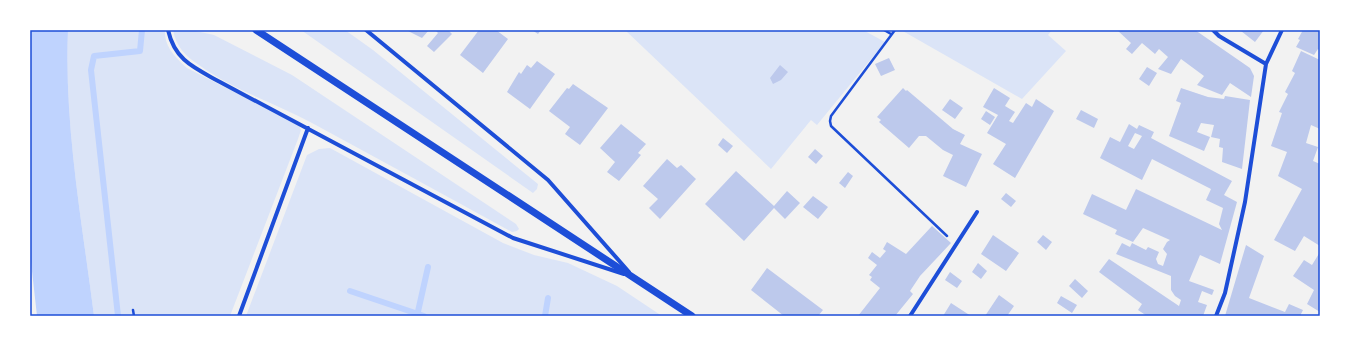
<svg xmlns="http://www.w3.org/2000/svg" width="1350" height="346" font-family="'Noto Serif',serif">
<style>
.green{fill:#dbe4f7}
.water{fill:#bfd3fe}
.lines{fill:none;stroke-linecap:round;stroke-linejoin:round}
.stream{stroke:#bfd3fe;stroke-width:6}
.building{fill:#bdc9ec;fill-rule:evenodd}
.path{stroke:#1d4ed8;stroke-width:2.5}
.minor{stroke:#1d4ed8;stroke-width:4}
.tertiary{stroke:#1d4ed8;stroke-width:7}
.neatline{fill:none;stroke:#1d4ed8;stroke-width:1.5}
</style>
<rect width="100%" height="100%" fill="#f2f2f2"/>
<path class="green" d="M 68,30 L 165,30 C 164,47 176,58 187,68 L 299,125 L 301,130 L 298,139 L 230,316 L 94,316 C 82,221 64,126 68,30 Z
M 173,30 L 191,30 L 214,35 L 292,75 L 516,224 L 519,229 L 517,231 L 512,232 C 446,196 379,159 312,123 C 275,103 233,90 199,65 C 185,56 176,46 173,30 Z
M 301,30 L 345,30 L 373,50 L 538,184 L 537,189 L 533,193 Z
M 625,30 L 863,30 L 885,42 L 817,125 L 811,120 L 771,169 Z
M 901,30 L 1052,30 L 1048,35 L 1066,51 L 1022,99 Z
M 330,148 L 503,243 L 534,255 L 568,263 L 617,286 L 662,316 L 246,316 L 307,155 L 319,149 Z"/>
<path class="water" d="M 30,30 L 68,30 C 64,126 82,221 94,316 L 37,316 L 30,253 Z"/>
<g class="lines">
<path class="stream" d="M 350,291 L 424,316
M 118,316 L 91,70 L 94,56 L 140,51 L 142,30
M 417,316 L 428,267
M 545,316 L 548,298"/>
</g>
<path class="building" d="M 406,30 L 429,30 L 422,38 Z
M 437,30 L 448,30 L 452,34 L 434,52 L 427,46 L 438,33 L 436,31 Z
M 479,30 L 496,30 L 508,39 L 483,73 L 460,55 Z
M 532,30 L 541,30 L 538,34 Z
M 1117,30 L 1195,30 L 1250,68 L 1254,76 L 1251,97 L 1230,83 L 1222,95 L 1197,85 L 1204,76 L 1181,59 L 1171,74 L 1158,69 L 1168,57 L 1159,49 L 1155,54 L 1142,43 L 1132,54 L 1126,49 L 1131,43 Z
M 1242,30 L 1264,30 L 1255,42 L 1241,31 Z
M 1303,30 L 1320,30 L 1320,50 L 1318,49 L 1314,55 L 1296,47 L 1300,40 L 1298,39 Z
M 1301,51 L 1320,60 L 1320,129 L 1311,125 L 1306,143 L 1318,147 L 1313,161 L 1320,164 L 1320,246 L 1304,236 L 1295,251 L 1274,240 L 1302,189 L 1278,176 L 1287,152 L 1271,146 L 1282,113 L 1279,112 L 1288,94 L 1285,92 L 1295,73 L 1292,71 Z
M 889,58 L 895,70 L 881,76 L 875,64 Z
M 537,61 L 555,74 L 530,109 L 507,92 L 519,72 L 521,74 L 527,65 L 531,68 Z
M 780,65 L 788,72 L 781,80 L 773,84 L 770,78 Z
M 1147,67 L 1157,73 L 1149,86 L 1139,79 Z
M 573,84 L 608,108 L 580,145 L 565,134 L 570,127 L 549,111 L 567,88 L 569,89 Z
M 903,88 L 906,91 L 907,90 L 953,129 L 965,135 L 960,144 L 982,154 L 966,187 L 943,176 L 953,155 L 943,150 L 926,136 L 919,136 L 909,148 L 879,122 L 881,120 L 877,117 Z
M 994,88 L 1010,98 L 1005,106 L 1015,112 L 1009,121 L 1013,123 L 1026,103 L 1032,107 L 1036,99 L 1054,111 L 1015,178 L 993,164 L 1006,144 L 987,133 L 998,115 L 983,107 Z
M 1181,88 L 1208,97 L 1224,99 L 1225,96 L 1250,100 L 1242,169 L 1222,162 L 1223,148 L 1219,147 L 1220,139 L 1211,137 L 1214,125 L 1201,123 L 1197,132 L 1210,137 L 1204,151 L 1169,136 L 1181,103 L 1176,101 Z
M 950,99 L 963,108 L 955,119 L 942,110 Z
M 1081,110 L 1098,119 L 1094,128 L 1076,119 Z
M 986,111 L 995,117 L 990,125 L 981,119 Z
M 621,124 L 646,144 L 638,153 L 641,155 L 619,181 L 607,172 L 615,162 L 600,148 Z
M 1129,124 L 1137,129 L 1139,125 L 1154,132 L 1151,138 L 1232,181 L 1224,195 L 1237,202 L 1220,264 L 1200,255 L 1189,281 L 1214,290 L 1212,295 L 1202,291 L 1198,302 L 1207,305 L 1203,316 L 1147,316 L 1138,310 L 1142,304 L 1099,272 L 1109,259 L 1179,306 L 1181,300 L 1175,296 L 1171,290 L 1171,276 L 1116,254 L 1122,243 L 1130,247 L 1132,243 L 1146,250 L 1148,247 L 1159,252 L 1156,259 L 1158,264 L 1163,266 L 1167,254 L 1163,249 L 1167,242 L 1170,240 L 1143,228 L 1133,242 L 1115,234 L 1117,230 L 1083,214 L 1092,194 L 1126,210 L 1136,189 L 1222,230 L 1219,224 L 1223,208 L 1206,200 L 1211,189 L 1152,159 L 1142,180 L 1100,158 L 1110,137 L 1120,142 ZM 1135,133 L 1142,136 L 1134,149 L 1128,146 Z
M 723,138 L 733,146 L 727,153 L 718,145 Z
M 815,149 L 823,156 L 816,164 L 808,157 Z
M 667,159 L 677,168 L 681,165 L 696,179 L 660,219 L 649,208 L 658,199 L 643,186 Z
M 736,171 L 774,206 L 787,191 L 800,203 L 785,219 L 774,208 L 744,241 L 705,204 Z
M 848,172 L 853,176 L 845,188 L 839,183 Z
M 1006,193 L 1016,201 L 1011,207 L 1001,199 Z
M 813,196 L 828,207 L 818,219 L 803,207 Z
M 932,226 L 951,243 L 920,276 L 910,291 L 913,294 L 895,316 L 858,316 L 880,288 L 870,280 L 872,277 L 869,275 L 877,265 L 868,258 L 872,252 L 880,258 L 886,251 L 883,249 L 887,242 L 906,254 Z
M 993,235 L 1019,253 L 1006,271 L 981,254 Z
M 1043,235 L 1052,242 L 1046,250 L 1037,242 Z
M 1246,245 L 1264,256 L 1249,298 L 1285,312 L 1289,304 L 1303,310 L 1300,316 L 1225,316 Z
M 1320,252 L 1320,312 L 1307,304 L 1314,290 L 1293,276 L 1304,260 L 1312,265 Z
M 978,263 L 987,271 L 981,279 L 972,272 Z
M 767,268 L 823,310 L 818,316 L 784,316 L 751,290 Z
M 950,272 L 962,281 L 957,288 L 945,280 Z
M 1075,279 L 1088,291 L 1082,298 L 1069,286 Z
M 999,295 L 1014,306 L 1007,316 L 985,316 Z
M 1061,296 L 1077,305 L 1072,313 L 1057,303 Z
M 951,303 L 971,316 L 943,316 Z"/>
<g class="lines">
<path class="path" d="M 884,30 L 891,34
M 895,30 L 831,116 L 830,121 L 831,126 L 947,236
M 133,310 L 134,316"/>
<path class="minor" d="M 168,30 C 175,61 195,68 220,82 L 513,238 L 624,274
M 366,30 L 548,180 L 629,272
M 1213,30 L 1219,36 L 1266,64
M 239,316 L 308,128
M 910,316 L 977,212
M 1216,316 L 1225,293 L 1245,202 L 1266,64 L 1282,30"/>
<path class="tertiary" d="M 256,30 L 692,316"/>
</g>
<rect width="1350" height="346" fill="none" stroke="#ffffff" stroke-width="62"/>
<rect x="31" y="31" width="1288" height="284" class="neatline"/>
</svg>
